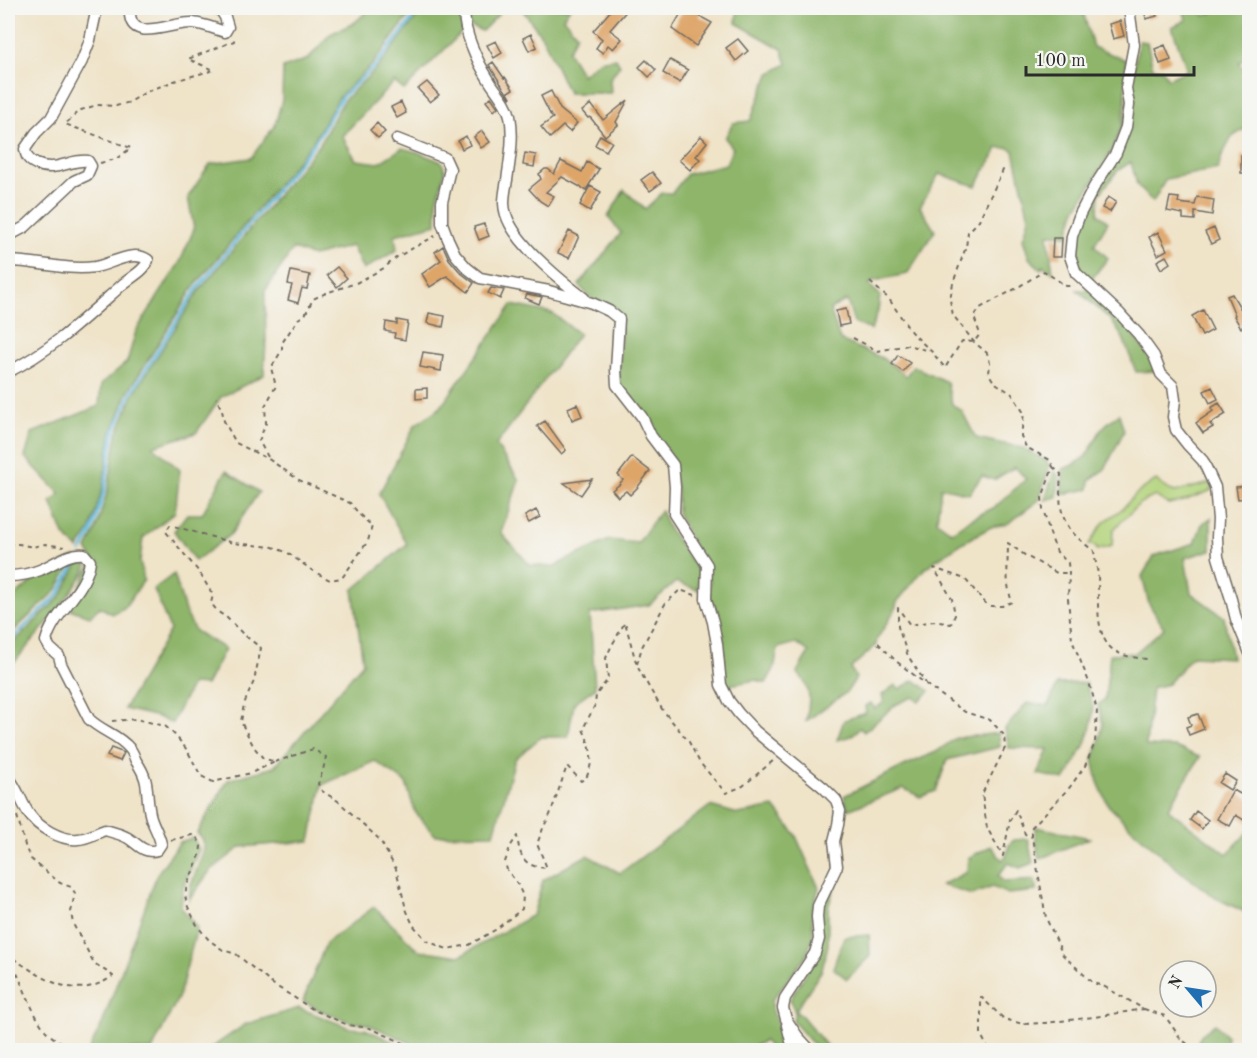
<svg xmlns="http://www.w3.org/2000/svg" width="1257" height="1058" font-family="'Old Standard TT',serif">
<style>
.green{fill:#b3d37b;stroke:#6f7f53;stroke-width:1.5}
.forest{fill:#8eb56b;stroke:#5c704b;stroke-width:1.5;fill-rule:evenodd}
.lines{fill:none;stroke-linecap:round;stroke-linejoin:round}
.stream{stroke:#62bde0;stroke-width:3}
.building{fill:#dea569}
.minor-casing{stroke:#706b62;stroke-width:13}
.path{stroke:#706b62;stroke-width:2;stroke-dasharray:4.5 4.5;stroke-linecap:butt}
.minor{stroke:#fff;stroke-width:10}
</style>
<rect width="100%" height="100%" fill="#f6f6f2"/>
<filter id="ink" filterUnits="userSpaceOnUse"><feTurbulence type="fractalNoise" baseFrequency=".0167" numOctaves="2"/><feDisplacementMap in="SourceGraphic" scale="12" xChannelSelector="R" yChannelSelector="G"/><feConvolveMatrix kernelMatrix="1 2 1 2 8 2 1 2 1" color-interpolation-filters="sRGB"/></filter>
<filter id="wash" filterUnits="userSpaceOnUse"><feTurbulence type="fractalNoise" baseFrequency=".008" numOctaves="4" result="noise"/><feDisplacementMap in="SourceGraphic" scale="24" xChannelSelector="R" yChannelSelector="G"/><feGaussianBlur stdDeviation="1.35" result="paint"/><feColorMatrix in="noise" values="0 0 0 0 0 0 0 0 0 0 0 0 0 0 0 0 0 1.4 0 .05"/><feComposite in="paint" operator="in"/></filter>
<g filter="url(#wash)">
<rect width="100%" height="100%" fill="#efe3c8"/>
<path class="green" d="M 1156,480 L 1167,489 L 1175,492 L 1210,483 L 1212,490 L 1181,502 L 1168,504 L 1155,496 L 1140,503 L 1113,530 L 1112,546 L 1097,550 L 1095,546 L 1089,544 L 1104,522 L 1122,509 L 1136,494 Z"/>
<path class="forest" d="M 371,8 L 415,8 L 372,65 L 340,96 L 312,143 L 193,288 L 128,392 L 111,434 L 103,487 L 90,531 L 78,549 L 64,535 L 51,502 L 60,494 L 25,457 L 32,433 L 99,406 L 101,384 L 127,362 L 136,331 L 180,262 L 194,229 L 188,197 L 210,164 L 251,158 L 275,125 L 282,100 L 283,68 L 308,59 L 330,34 L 354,23 Z
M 424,8 L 460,8 L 462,32 L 404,90 L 394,82 L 342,136 L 356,160 L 379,163 L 402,148 L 417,152 L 442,162 L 445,171 L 437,201 L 437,224 L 395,235 L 397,250 L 363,270 L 352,246 L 313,256 L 293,249 L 265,291 L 266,342 L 264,375 L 221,397 L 196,433 L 153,446 L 180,470 L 175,512 L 143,538 L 140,561 L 144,580 L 124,608 L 112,614 L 100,607 L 90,616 L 69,609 L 93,560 L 87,549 L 96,530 L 108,489 L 117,434 L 134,393 L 198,292 L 319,145 L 344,100 L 378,67 Z
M 467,8 L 505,8 L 482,31 L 468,25 Z
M 521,8 L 570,8 L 563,18 L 577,34 L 568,51 L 582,75 L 599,61 L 616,58 L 620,65 L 610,79 L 611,93 L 568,93 L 543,38 Z
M 738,8 L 1082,8 L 1093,47 L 1126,60 L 1125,104 L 1122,125 L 1113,149 L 1075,211 L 1068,235 L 1048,234 L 1053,273 L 1043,266 L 1041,269 L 1029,258 L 1023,239 L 1029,218 L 1014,151 L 1010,148 L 998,148 L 976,186 L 939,174 L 920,207 L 935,231 L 907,274 L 873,281 L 869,285 L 880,295 L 878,311 L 871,330 L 854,323 L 847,300 L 830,309 L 840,340 L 882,358 L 906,376 L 913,366 L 947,382 L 952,404 L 962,411 L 976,438 L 1023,448 L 1047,461 L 1049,468 L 1039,500 L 1007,524 L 991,527 L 962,543 L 933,562 L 930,566 L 925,568 L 897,602 L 895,610 L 877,639 L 876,645 L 851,668 L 856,678 L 847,692 L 806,721 C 810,701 812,688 797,672 L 809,652 L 796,643 L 778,648 L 774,669 L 766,683 L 755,680 L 730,685 L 730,697 L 723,681 L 709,598 L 710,581 L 677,512 L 677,488 L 653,434 L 619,384 L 621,316 L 594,302 L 579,285 L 621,233 L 608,217 L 624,190 L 645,209 L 662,193 L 672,193 L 687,174 L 726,164 L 733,148 L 725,138 L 733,123 L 750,121 L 769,74 L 787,64 L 782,49 L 736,23 ZM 1015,467 L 1026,479 L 995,507 L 971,519 L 952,532 L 937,521 L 941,487 L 969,494 L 982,476 L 994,480 Z
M 1183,8 L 1200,8 L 1204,16 L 1221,8 L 1249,8 L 1249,55 L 1239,63 L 1249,76 L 1249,126 L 1232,137 L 1222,156 L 1218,169 L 1166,179 L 1153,202 L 1137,185 L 1131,162 L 1117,171 L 1099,195 L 1098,214 L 1108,222 L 1094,245 L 1108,258 L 1090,281 L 1079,270 L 1075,256 L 1076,236 L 1085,213 L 1119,153 L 1139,41 L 1147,42 L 1153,68 L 1163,70 L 1168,79 L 1187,70 L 1172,27 L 1186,20 Z
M 1077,290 L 1090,290 L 1119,317 L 1151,358 L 1155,371 L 1136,372 L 1123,338 L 1111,320 Z
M 512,305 L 552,313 L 579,334 L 496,445 L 519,480 L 501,533 L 530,565 L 552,567 L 609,540 L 638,543 L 661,510 L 668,528 L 699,572 L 698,590 L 676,582 L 649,605 L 590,614 L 595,688 L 574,703 L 568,737 L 541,737 L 515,759 L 494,834 L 435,835 L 415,812 L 406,783 L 375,761 L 322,785 L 310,841 L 241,847 L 210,871 L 189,900 L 190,887 L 204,850 L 203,840 L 197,833 L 228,780 L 274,767 L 363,663 L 353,590 L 407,544 L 379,494 L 415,425 L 441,407 Z
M 1119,414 L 1124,431 L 1105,469 L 1090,480 L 1089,489 L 1062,494 L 1063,469 C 1091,459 1087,452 1101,430 C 1105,424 1113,419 1119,414 Z
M 226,471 L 259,492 L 231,534 L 195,561 L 174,531 L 187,514 L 202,514 Z
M 1054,471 L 1059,477 L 1057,497 L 1045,500 Z
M 1211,518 L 1211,550 L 1185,558 L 1191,593 L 1224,617 L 1232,658 L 1192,656 L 1168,684 L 1152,688 L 1146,746 L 1175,747 L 1200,757 L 1168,809 L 1227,854 L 1249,831 L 1249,914 L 1216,898 L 1181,872 L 1131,828 L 1108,805 L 1098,782 L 1093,759 L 1099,742 L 1103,724 L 1098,705 L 1105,699 L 1110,654 L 1135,653 L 1164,628 L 1149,604 L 1142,576 L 1154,556 L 1195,543 L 1202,524 Z
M 82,556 L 87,563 L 85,572 L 58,610 L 8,670 L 8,644 L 17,639 L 60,597 Z
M 75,557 L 56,591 L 8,636 L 8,602 L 28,585 L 38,575 Z
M 174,574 L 185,611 L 195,631 L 225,649 L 206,685 L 192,684 L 172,723 L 158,717 L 124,709 L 170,630 L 154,589 Z
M 914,680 L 930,691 L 919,701 L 913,697 L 897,704 L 864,732 L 860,728 L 851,736 L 837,740 L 844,720 L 866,713 L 865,706 L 871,703 L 875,709 L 884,702 L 882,695 L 895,685 L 900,689 Z
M 1086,683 C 1088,692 1093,702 1093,711 C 1092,737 1078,759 1064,780 L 1038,774 L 1048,749 L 1009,748 L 1005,729 L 1027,703 L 1048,706 L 1057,684 Z
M 999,733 L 1000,747 L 947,760 L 936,791 L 920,797 L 903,788 L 848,810 L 844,796 L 904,766 L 936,752 L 956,738 Z
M 710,806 L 738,814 L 774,807 L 795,834 L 819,888 L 812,910 L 813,937 L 806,956 L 772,1000 L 772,1010 L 789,1050 L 772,1050 L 764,1041 L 747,1050 L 415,1050 L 411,1043 L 367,1024 L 350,1022 L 317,1009 L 303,1001 L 326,943 L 374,907 L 418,950 L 460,956 L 533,915 L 543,880 L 587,855 L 620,873 Z
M 1036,827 L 1090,838 L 1039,859 L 1035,835 Z
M 193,838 L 199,849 L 183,887 L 181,907 L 197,928 L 179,996 L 152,1050 L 89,1050 L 102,1024 L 157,874 L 180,842 Z
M 837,839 L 840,842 L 841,866 L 828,908 L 828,945 L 822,970 L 795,1011 L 802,1016 L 830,1050 L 818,1050 L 793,1021 L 795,1012 L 790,999 L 807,972 L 821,916 L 822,903 L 839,865 Z
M 1028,839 L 1033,863 L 1020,868 L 1008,863 L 998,876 L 1004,882 L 1035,880 L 1036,891 L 1008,894 L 992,887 L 972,895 L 941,885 L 967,872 L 968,858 L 991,846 L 1002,860 L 1006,857 L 1009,845 L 1014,840 Z
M 869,935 L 870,956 L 847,979 L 833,968 L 844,937 Z
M 299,1008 L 350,1028 L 365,1029 L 407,1048 L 409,1050 L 208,1050 L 246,1024 Z
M 1215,1024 L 1227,1036 L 1225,1047 L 1218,1050 L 1199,1050 L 1196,1046 L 1201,1035 Z"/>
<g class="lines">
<path class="stream" d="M 81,552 L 92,532 L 105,488 L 113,435 L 131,393 L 196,290 L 314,144 L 342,97 L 375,66 L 421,8
M 8,641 L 13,638 L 58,595 L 78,558"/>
</g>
<g id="blocks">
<path class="building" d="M 613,8 L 629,8 L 610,30 L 622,39 L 613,49 L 608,45 L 603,53 L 596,48 L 602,39 L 593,31 Z
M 684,8 L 694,8 L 701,11 L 699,16 L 712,23 L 696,46 L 672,29 Z
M 1144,8 L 1154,8 L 1157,16 L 1146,19 Z
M 1120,21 L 1124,36 L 1113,39 L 1109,24 Z
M 531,34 L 537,47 L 529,51 L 523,38 Z
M 738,39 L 748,51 L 736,61 L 726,48 Z
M 496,41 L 502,53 L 494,58 L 487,45 Z
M 1165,45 L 1171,60 L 1160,64 L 1155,49 Z
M 646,60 L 656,70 L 649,77 L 639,67 Z
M 670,60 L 688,70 L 680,83 L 663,73 Z
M 493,62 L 504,78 L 505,77 L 513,89 L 508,92 L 511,97 L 510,98 L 489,65 Z
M 427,82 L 439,95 L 430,102 L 418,89 Z
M 551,91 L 560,109 L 577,123 L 570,132 L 563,126 L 550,138 L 541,127 L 553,118 L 551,116 L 541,96 Z
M 491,97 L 498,107 L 494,111 L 486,101 Z
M 628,100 L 616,122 L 618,125 L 605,136 L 590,117 L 588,118 L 582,111 L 591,104 L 603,120 Z
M 401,102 L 406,113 L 397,118 L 391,107 Z
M 377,123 L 385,132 L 378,138 L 370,130 Z
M 482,131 L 490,142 L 481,148 L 474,137 Z
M 600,135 L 612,142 L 606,151 L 595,145 Z
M 466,136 L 470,145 L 462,149 L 458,141 Z
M 701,136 L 707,142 L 696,156 L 700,159 L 690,170 L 679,160 Z
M 525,153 L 536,155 L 534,167 L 523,165 Z
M 1241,155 L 1250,155 L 1250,173 L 1241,173 Z
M 561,161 L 582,172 L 587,162 L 599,169 L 586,190 L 562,177 L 546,192 L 554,196 L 548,206 L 540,201 L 529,189 L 541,179 L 539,174 L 545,169 L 548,169 L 554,174 Z
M 652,172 L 661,183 L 650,191 L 641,180 Z
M 590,186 L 601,192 L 590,211 L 580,205 Z
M 1108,197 L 1116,202 L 1110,212 L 1102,208 Z
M 1170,197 L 1179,198 L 1178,203 L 1195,205 L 1197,197 L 1214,200 L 1212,215 L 1195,212 L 1195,220 L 1183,219 L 1183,214 L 1167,211 Z
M 484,224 L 489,236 L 479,240 L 474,227 Z
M 1214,228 L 1219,240 L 1211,244 L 1205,232 Z
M 569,231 L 579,236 L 569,258 L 558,253 Z
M 1158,232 L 1167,250 L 1158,255 L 1149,237 Z
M 1053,238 L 1062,238 L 1061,257 L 1052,257 Z
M 443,246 L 449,259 L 461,273 L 474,283 L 468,292 L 447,276 L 430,287 L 422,274 L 441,260 L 435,252 Z
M 1166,256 L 1170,263 L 1161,269 L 1157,261 Z
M 337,267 L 347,278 L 337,287 L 327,275 Z
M 291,271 L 310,275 L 307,289 L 302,288 L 298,303 L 288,300 L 292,285 L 288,284 Z
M 491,288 L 504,290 L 500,299 L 488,293 Z
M 527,294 L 542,297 L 539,304 L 525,298 Z
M 1232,294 L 1249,323 L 1241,328 L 1234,316 L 1235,315 L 1227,296 Z
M 846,309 L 849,324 L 839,326 L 836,311 Z
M 1203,310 L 1213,330 L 1202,336 L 1192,316 Z
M 429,313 L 445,316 L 443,327 L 427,323 Z
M 397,320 L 408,322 L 405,340 L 394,338 L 395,333 L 385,331 L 386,322 L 397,324 Z
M 423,352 L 443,355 L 441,371 L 420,367 Z
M 898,355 L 910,363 L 903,372 L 892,364 Z
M 1212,387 L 1218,399 L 1210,403 L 1204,391 Z
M 427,388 L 427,398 L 416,399 L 416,389 Z
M 1219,403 L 1226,414 L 1210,424 L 1213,427 L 1203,433 L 1196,423 L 1213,411 L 1211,408 Z
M 577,404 L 582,416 L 572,420 L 568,408 Z
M 545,421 L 566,450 L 561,454 L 537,426 Z
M 632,457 L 650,471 L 637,488 L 630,495 L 626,491 L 618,497 L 612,490 L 620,484 L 620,483 L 623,480 L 618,475 Z
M 592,479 L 581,495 L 564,483 Z
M 1246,486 L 1247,498 L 1238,499 L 1236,487 Z
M 536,510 L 540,517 L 529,523 L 525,516 Z
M 1198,714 L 1204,729 L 1189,735 L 1186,727 L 1191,725 L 1188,717 Z
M 111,748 L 124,753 L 120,761 L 107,756 Z
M 1225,774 L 1236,781 L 1230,790 L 1219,783 Z
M 1233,790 L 1250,799 L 1250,824 L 1236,815 L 1230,826 L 1217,819 Z
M 1196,811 L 1208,820 L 1202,829 L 1190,820 Z"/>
</g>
</g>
<g filter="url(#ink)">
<use href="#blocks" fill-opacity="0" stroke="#706b62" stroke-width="1.5"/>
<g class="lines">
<defs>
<path id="minor" d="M 130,8 C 127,47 172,21 193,23 C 204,24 215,29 225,32 L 228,27 L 225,17 L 219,8
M 465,8 C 461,28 478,63 489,80 C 496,92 507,102 510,116 C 514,136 510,159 507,180 C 504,197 501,207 510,224 C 523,249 561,281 584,298
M 1129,8 L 1134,45 L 1126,88 L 1129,105 L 1126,127 L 1116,153 L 1094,187 L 1080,214 L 1072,236 L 1070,256 L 1076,273 L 1120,314 L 1139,335 L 1154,356 L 1161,374 L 1173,386 L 1175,400 L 1173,417 L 1176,430 L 1187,444 L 1203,461 L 1215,487 L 1218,519 L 1217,537 L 1218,557 L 1231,599 L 1236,619 L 1250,653
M 397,139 L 445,158 L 450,169 L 442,202 L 442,223 L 448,239 L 455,254 L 467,268 L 480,278 L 549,291 L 592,303 L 609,311 L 619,319 L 616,370 L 617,385 L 642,417 L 651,436 L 673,465 L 675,487 L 674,514 L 707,565 L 706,599 L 713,622 L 717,644 L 721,685 L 729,701 L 739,714 L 755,731 L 824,788 L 836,800 L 840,811 L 838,825 L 834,841 L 837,866 L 818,906 L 817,917 L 819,939 L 815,953 L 785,998 L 783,1008 L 786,1019 L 798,1037 L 810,1050
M 8,236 L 25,227 L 74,181 L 87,175 L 91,166 L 88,161 C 69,159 56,173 36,164 C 28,160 26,156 25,149 L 36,133 L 51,118 L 82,61 L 90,40 L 97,8
M 8,261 C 37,261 66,271 95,267 C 112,264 133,249 148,260 C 145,271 131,277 122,285 C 86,317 51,351 8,372
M 8,576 C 19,576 30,574 40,570 C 55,564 68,552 84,554 L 90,561 C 86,593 54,611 46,641 L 50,648 L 59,656 L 61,664 L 89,719 C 101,731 119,735 130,749 C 133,752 134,757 136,761 C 151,783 145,791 150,814 C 152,824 159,833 161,844 L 157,850 C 144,854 138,844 128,838 C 121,834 112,832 105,830 C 96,833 87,839 78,839 C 61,841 38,827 29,814 C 21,802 17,787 8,777
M 787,1025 L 791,1041 L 796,1050"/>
</defs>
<use href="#minor" class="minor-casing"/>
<path class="path" d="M 100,163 L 116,159 L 131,148 L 65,124 L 81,110 L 97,105 L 116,106 L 130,102 L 146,92 L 174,81 L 214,70 L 188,59 L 234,41 L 234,36
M 870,282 L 889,299 L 911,332 L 932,352 L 945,368 L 962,341 L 974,342 L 980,334 L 974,317 L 980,308 L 1015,289 L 1044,271 L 1066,286 L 1074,286
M 853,338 L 878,351 L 908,345 L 929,351
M 268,457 L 259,441 L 266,423 L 265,406 L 276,386 L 271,368 L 282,350 L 282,343 L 298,319 L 305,315 L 313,299 L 326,293 L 356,283 L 384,268 L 397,257 L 435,236
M 1053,467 L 1061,474 C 1058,513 1061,527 1094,551 C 1095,559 1097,567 1098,575 C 1099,596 1093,638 1115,651 C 1124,657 1137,658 1147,659
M 8,544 L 19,544 L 32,547 L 45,544 L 64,547
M 878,643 L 896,661 L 927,685 L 965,712 L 990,720 L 1004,735 L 1005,748 L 982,794 L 987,828 L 1003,856 L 1010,820 L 1016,810 L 1025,834 L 1032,837
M 637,664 L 642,647 L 665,604 L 680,590 L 695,595
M 927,685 L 908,656 L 898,627 L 898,608 L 910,625 L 934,621 L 951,624 L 955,615 L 952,599 L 934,568 L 965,579 L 988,606 L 1002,606 L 1012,602 C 1005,582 1008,563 1008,543 L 1026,556 L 1057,573 L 1069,573
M 112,721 L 136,719 L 165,726 L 176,736 L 187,750 L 201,776 L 213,782 L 251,773 L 275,762 L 263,758 L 254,747 L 241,722 L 244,704 L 254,681 L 261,648 L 243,634 L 226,617 L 218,612 L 211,603 L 213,595 L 199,572 L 166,532 L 170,525 L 233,543 L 273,547 L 288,553 L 313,571 L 330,580 L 342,578 L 368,541 L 372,526 L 360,515 L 350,503 L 299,480 L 270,460 L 236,443 L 224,421 L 222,410 L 216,398
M 275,762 L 313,749 L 326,757 L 323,770 L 318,784 L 322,791 L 338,801 L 380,840 L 396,869 L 406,909 L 413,925 L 427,941 L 447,949 L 469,945 L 495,930 L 522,909 L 523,896 L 517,883 L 507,870 L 505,862 L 510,847 L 517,836 C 520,858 524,867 547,868 L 537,844 L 544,826 L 550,815 L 567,766 L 581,781 L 586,778 C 595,760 591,747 583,729 L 595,705 L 596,695 L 608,679 L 606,658 L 611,647 L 625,622 L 637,666 L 650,689 L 662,709 L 689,742 L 700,763 L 726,793 L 743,786 L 774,760
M 17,816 L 26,849 L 31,859 L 60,883 L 71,887 L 75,893 L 71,912 L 73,924 L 94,963 L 113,976 C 76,1002 46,980 14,959 L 14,967 C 24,986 34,1020 49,1034 C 58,1042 68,1045 78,1050
M 171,840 L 192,835 L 198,839 L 201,846 L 200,855 L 187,885 L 185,896 L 188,907 L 198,927 L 209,940 L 223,950 L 236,954 L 271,983 L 314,1010 L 348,1025 L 370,1028 L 408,1045 L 413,1050
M 1144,1009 L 1165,1016 L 1181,1039 L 1195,1050
M 989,1050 L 981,1035 L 981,997 L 1004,1019 L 1023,1024 L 1045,1023 L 1094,1017 L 1144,1009 L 1103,986 L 1093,983 L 1063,955 L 1046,918 L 1032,837 L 1032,827 L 1070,787 L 1085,766 L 1095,743 L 1097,710 L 1089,682 L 1072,640 L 1068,599 L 1069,573 L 1068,563 L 1057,552 L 1052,540 L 1043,510 L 1042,498 L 1053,467 L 1050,460 L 1026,447 L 1021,436 L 1024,413 L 1012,394 L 994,382 L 989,374 L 990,362 L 987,353 L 974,342 L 953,315 L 950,300 L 953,283 L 966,247 L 968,232 L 978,222 L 1005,166"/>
<use href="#minor" class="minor"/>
</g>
</g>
<rect width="1257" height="1058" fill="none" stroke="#f6f6f2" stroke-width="30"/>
<g transform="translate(1188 989) rotate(299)"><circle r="28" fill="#f6f6f2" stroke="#a5a5a2" stroke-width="1.5"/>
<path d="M0-4.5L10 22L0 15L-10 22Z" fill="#1f6fb2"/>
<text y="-9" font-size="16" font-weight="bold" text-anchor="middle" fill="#2b2b2b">N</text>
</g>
<path d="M1026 66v9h168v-9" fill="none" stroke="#2b2b2b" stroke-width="3"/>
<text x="1035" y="66" font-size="18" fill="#2b2b2b" stroke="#f6f6f2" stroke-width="4.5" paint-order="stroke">100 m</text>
</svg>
